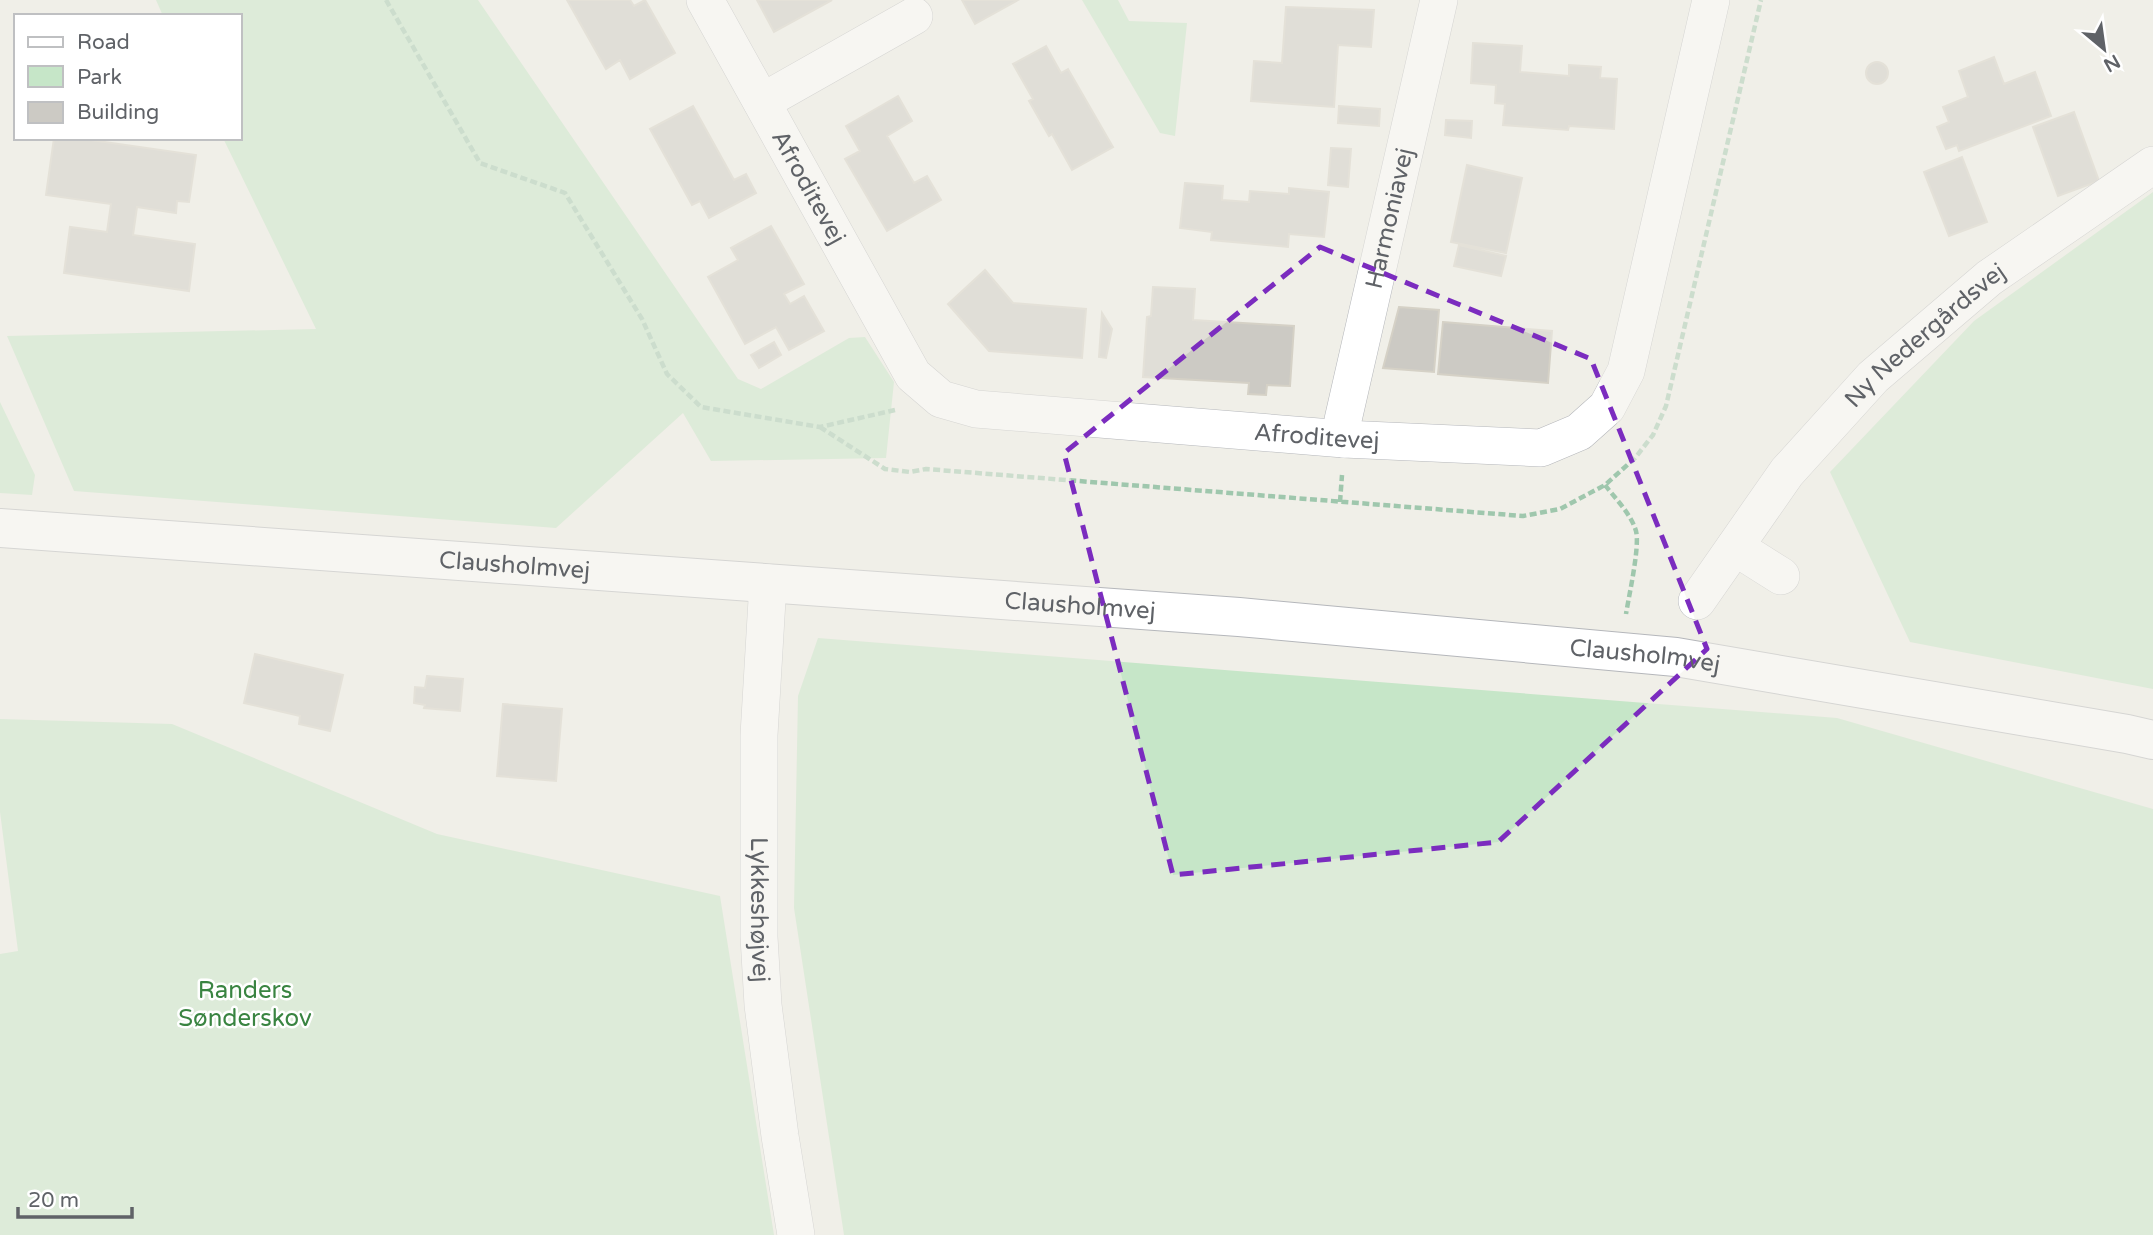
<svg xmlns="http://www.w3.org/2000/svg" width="2153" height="1235" font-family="'Varela Round',sans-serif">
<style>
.green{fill:#c6e6c8}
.building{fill:#cccac4;stroke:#d5d1c6;stroke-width:2}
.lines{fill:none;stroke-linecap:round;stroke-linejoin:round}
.minor-casing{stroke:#b5b7bb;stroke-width:38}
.tertiary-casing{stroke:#b5b7bb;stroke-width:40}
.path{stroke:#9fc7ad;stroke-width:4.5;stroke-dasharray:7 3.5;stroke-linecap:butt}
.minor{stroke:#fff;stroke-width:37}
.tertiary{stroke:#fff;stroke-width:38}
.marked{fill:none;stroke:#7b2cbf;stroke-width:5;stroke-dasharray:14 9;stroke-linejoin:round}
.labels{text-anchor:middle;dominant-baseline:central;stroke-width:5;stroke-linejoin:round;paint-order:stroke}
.street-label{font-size:24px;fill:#5f6267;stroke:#fff}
.park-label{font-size:24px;fill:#398441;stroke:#fff}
</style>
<rect width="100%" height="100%" fill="#f0efe8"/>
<path class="green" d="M 156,0 L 478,0 L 738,379 L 761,389 L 849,338 L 865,337 L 894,382 L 886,458 L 711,461 L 683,413 L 556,528 L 74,491 L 7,336 L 316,329 L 223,138 L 240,138 L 240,16 L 163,16 Z
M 1082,0 L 1118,0 L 1129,21 L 1187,23 L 1175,136 L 1160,133 Z
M 2153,192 L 2153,689 L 1910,642 L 1830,472 L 1974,321 Z
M 0,402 L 35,475 L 32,495 L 0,493 Z
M 818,638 L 1837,718 L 2153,809 L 2153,1235 L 844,1235 L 794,908 L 798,696 Z
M 0,719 L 172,724 L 437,834 L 720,896 L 774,1235 L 0,1235 L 0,954 L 18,951 L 0,812 Z"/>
<path class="building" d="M 567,0 L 630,0 L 634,6 L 645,0 L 675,53 L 630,79 L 620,60 L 606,69 Z
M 757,0 L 832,0 L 774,32 Z
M 962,0 L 1018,0 L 975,24 Z
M 1286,7 L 1374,10 L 1371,47 L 1338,45 L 1334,107 L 1251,101 L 1254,61 L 1282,63 Z
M 1473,43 L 1522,46 L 1520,72 L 1569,76 L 1569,65 L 1601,67 L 1600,78 L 1617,79 L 1614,129 L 1569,126 L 1568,130 L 1503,125 L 1505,104 L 1495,103 L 1496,85 L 1471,83 Z
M 1046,46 L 1061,73 L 1068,69 L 1113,147 L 1072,170 L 1052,134 L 1049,136 L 1029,101 L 1033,99 L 1013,64 Z
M 1994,57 L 2004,84 L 2035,72 L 2051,116 L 1959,151 L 1957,145 L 1946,149 L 1937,127 L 1949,122 L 1943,107 L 1968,97 L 1959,71 Z
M1866 73a11 11 0 1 1 22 0a11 11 0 1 1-22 0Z
M 898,96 L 912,121 L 887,136 L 914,183 L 927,176 L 941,200 L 887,231 L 845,159 L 860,151 L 846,126 Z
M 693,106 L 734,180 L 746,174 L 756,193 L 709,218 L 700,201 L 692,205 L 650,129 Z
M 1339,106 L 1380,109 L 1379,126 L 1338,123 Z
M 2074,112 L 2099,181 L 2058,196 L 2033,127 Z
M 1446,120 L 1472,121 L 1471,138 L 1445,135 Z
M 54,138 L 77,138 L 196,155 L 189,202 L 177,201 L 176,213 L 137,207 L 133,235 L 195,244 L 189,291 L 64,273 L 70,227 L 107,232 L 111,204 L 46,195 Z
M 1331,148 L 1351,149 L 1348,187 L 1328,185 Z
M 1962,157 L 1987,222 L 1949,236 L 1924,172 Z
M 1467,165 L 1522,178 L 1506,253 L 1451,242 Z
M 1185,183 L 1223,186 L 1222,200 L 1249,202 L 1250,191 L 1289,194 L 1289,188 L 1329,192 L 1324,237 L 1289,234 L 1288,247 L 1211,240 L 1212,232 L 1180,228 Z
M 771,226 L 804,284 L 784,294 L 790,304 L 804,296 L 824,331 L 789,350 L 776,327 L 745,344 L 708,277 L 738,260 L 731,248 Z
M 1459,245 L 1506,256 L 1501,276 L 1454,266 Z
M 985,270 L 1013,303 L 1086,309 L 1082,358 L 989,351 L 948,304 Z
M 1153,287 L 1195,289 L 1193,320 L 1294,326 L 1290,386 L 1267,385 L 1266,395 L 1248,394 L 1249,383 L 1143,377 L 1147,317 L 1151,316 Z
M 1399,307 L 1439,310 L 1434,372 L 1383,368 Z
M 1102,313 L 1112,329 L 1106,358 L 1099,357 Z
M 1443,322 L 1552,331 L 1548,383 L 1438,374 Z
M 774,342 L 781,355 L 759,368 L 751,355 Z
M 255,654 L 343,675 L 330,731 L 299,724 L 300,716 L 244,703 Z
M 427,676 L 463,679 L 460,711 L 424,708 L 425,705 L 414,703 L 415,687 L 425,688 Z
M 503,704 L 562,709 L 556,781 L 497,776 Z"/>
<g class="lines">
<defs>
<g id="minor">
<path id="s1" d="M 705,0 L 913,375 L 941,399 L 976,409 L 1344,439 L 1541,448 L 1579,432 L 1607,407 L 1626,371 L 1711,0"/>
<path d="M 762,102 L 914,16"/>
<path id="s2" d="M 1344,439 L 1343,420 L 1439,0"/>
<path d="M 1735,547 L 1781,576"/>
<path id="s3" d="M 768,583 L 759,735 L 759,937 L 763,1005 L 780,1136 L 796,1235"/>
<path id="s4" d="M 1697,601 L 1787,472 L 1873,377 L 1989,278 L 2153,165"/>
</g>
<g id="tertiary">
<path id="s5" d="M 0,528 L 1239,617 L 1676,657 L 2127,734 L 2153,740"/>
</g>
</defs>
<use href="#minor" class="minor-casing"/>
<use href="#tertiary" class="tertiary-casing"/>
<path class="path" d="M 386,0 L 480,163 L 565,193 L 642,319 L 667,374 L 701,407 L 820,427 L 895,410
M 820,427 L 885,469 L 910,472 L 926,469 L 1523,516 L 1560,509 L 1605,485 L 1635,458 L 1653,435 L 1666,406 L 1761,0
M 1605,485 C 1615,498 1631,514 1636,531 C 1640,547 1629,595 1626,614
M 1340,502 L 1342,475"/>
<use href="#minor" class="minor"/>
<use href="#tertiary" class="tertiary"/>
</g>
<path d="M0 0H2153V1235H0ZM 1320,247 L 1591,359 L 1707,649 L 1498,842 L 1173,875 L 1064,453 Z" fill="#f0efe8" fill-opacity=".55" fill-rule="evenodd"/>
<path class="marked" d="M 1320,247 L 1591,359 L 1707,649 L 1498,842 L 1173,875 L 1064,453 Z"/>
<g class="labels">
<g class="street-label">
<text stroke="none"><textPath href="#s1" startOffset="214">Afroditevej</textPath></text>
<text stroke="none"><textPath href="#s2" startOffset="226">Harmoniavej</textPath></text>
<text stroke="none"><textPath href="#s4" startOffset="352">Ny Nedergårdsvej</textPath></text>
<text stroke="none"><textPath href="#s1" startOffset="844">Afroditevej</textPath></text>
<text stroke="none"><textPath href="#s5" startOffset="516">Clausholmvej</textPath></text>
<text stroke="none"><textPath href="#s5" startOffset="1083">Clausholmvej</textPath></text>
<text stroke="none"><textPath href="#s5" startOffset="1650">Clausholmvej</textPath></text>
<text stroke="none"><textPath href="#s3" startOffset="327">Lykkeshøjvej</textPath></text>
</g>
<g class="park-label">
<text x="245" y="990">Randers<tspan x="245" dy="28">Sønderskov</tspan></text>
</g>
</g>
<rect x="14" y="14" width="228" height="126" fill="#ffffff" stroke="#bfc0c2" stroke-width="2"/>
<rect x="28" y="37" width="35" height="10" fill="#ffffff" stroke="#bfc0c2" stroke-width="2"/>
<text x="77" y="49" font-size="21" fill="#5f6267">Road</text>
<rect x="28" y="66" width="35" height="21" fill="#c6e6c8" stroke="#bfc0c2" stroke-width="2"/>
<text x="77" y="84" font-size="21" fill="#5f6267">Park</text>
<rect x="28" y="102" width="35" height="21" fill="#cccac4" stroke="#bfc0c2" stroke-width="2"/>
<text x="77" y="119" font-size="21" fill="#5f6267">Building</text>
<g transform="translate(2104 49) rotate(151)" stroke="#ffffff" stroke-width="5" paint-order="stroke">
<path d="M0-5L12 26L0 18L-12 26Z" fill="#5f6267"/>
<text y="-10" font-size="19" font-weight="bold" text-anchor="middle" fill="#5f6267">N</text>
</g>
<path d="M18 1207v10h114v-10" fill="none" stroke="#5f6267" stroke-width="3.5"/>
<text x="28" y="1207" font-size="21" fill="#5f6267" stroke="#ffffff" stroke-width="5" paint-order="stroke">20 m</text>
</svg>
